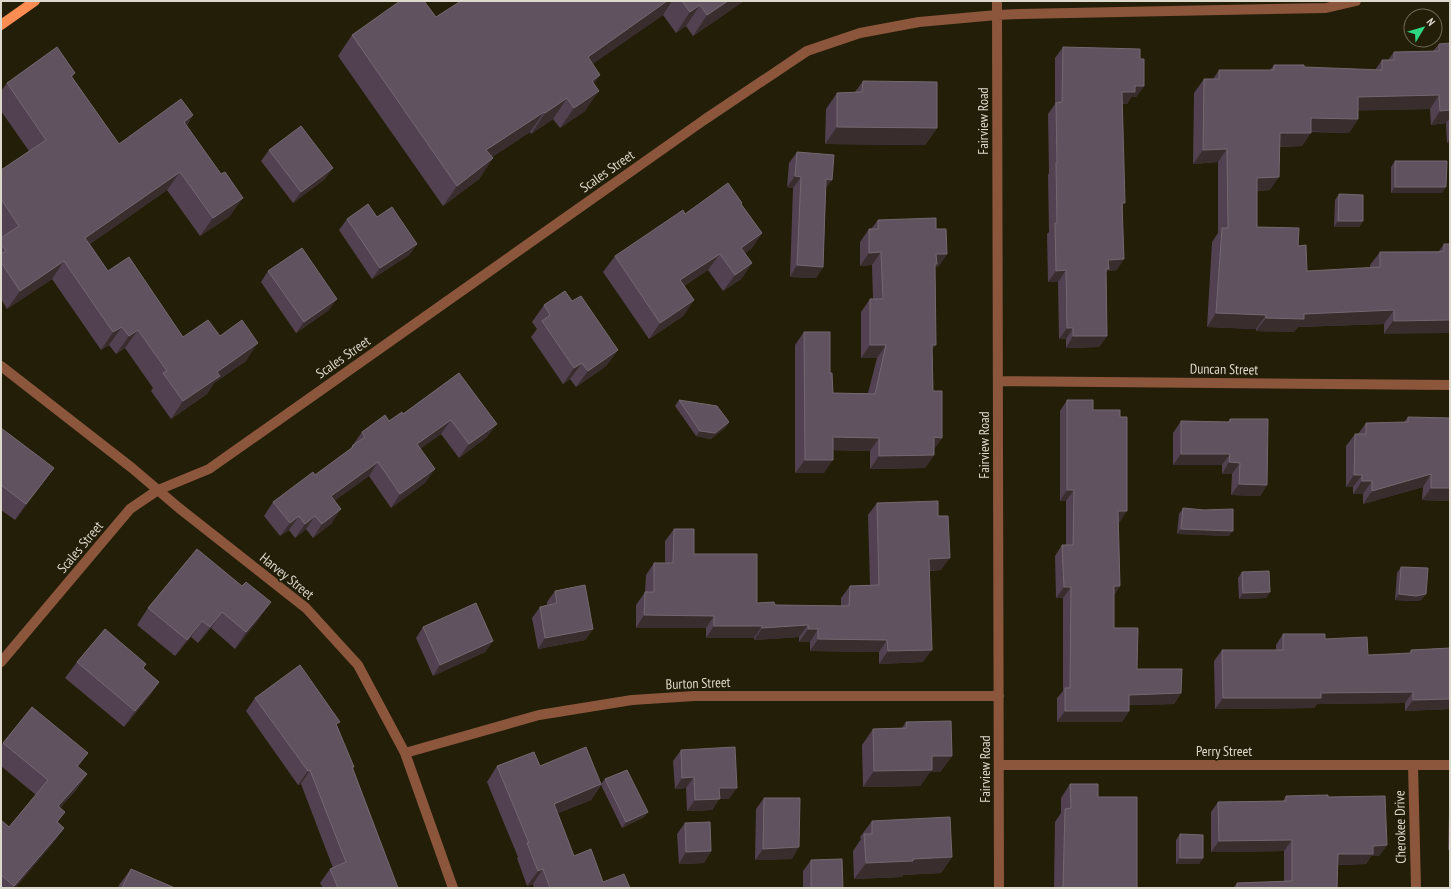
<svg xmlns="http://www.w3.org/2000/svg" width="1451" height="889" font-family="'PT Sans Narrow',sans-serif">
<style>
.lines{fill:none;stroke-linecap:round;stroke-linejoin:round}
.minor{stroke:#8b563c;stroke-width:10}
.major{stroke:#fb8d52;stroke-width:10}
.wall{fill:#524251}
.shaded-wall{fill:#392d2e}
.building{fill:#60535f;stroke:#746870}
.labels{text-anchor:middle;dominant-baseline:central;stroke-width:3.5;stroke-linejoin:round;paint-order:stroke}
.street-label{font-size:14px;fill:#dddacd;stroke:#231e08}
</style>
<rect width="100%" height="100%" fill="#231e08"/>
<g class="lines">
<path class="minor" d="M 997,1 L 999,888
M 1,366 L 132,468 L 179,508 L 306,608 L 358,665 L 405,753 L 453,888
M 998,381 L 1450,385
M 1,662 L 130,509 L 158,490 L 209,469 L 704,120 L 807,51 L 860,33 L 919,22 L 997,15 L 1019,14 L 1326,8 L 1356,1
M 405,753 L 539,715 L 632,700 L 694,696 L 999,696
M 999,765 L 1450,765
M 1413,765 L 1416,888"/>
<path class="major" d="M 1,25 L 35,1"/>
</g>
<path class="wall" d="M 461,1 L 744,1 L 693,36 L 686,26 L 676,33 L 663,15 L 592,64 L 594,84 L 585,111 L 560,128 L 553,119 L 531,134 L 530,132 L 492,157 L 493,158 L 479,179 L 443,206 L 338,56 L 352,35 L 436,17 Z
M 1450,43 L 1450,143 L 1447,143 L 1446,123 L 1431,125 L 1430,109 L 1358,110 L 1358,119 L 1349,133 L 1311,132 L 1302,146 L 1280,147 L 1270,190 L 1257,191 L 1257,227 L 1298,246 L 1307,271 L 1370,268 L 1370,265 L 1380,252 L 1439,251 L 1444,244 L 1450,244 L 1384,334 L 1384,324 L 1298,327 L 1294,332 L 1256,331 L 1256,329 L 1207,327 L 1212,242 L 1218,233 L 1218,162 L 1193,164 L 1194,93 L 1204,79 L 1213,79 L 1219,70 L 1270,70 L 1274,65 L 1304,67 L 1375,70 L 1382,60 L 1388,60 L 1394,52 L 1433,51 L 1439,44 Z
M 1063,47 L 1140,59 L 1144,86 L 1136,97 L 1131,97 L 1127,104 L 1122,104 L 1123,206 L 1117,270 L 1107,271 L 1106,272 L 1107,336 L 1099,347 L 1066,348 L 1066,339 L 1059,339 L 1058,282 L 1048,282 L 1047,234 L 1049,232 L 1048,175 L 1049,173 L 1048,114 L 1055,104 L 1055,58 Z
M 75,73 L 72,77 L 119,144 L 193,115 L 187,125 L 230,216 L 200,236 L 167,190 L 90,244 L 108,271 L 183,337 L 220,336 L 246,361 L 214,383 L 207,394 L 171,419 L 151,391 L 153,388 L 125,348 L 116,354 L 109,345 L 101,350 L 52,279 L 7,309 L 1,299 L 1,238 L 2,237 L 1,236 L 1,170 L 29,151 L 1,111 L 1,91 L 7,83 Z
M 863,81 L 937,128 L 925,145 L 825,144 L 826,109 L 837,93 L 855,92 Z
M 269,150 L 325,179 L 293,203 L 261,161 Z
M 797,152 L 826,188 L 823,267 L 816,278 L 790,277 L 793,188 L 787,187 L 789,163 Z
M 1395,161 L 1442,193 L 1391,193 L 1391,167 Z
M 1339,194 L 1363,221 L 1359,227 L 1334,227 L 1335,200 Z
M 741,204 L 762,233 L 751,249 L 745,253 L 752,263 L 741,279 L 723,291 L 708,270 L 684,286 L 694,300 L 683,316 L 649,339 L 603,272 L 615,256 L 685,214 Z
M 377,217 L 417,244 L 409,255 L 372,279 L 339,230 L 347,219 Z
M 878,220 L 936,229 L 947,254 L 938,267 L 935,267 L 932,350 L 933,391 L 942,438 L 934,449 L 934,455 L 925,468 L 870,469 L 870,451 L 833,450 L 824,473 L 795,473 L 795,345 L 804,332 L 830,373 L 833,393 L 868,393 L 877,358 L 861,358 L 861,312 L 870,299 L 873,299 L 872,265 L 860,266 L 860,242 L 869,229 L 871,229 Z
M 268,271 L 329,310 L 296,333 L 261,282 Z
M 572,301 L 618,350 L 606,366 L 576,387 L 570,379 L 563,384 L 531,337 L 537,329 L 532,322 L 544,305 Z
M 459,373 L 487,437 L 459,458 L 441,434 L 421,448 L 426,482 L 391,508 L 369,476 L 335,500 L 332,523 L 313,538 L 306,529 L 295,538 L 289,530 L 280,536 L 264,516 L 273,502 L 315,475 L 350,449 L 362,432 L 389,421 L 403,414 Z
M 679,400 L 729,422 L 725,428 L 711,439 L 696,436 L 675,406 Z
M 1067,400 L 1093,410 L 1120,522 L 1118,522 L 1120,586 L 1114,595 L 1114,628 L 1137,669 L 1181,693 L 1174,704 L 1129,705 L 1129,711 L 1122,722 L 1057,722 L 1057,698 L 1063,691 L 1063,598 L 1056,598 L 1055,556 L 1062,545 L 1066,545 L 1066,501 L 1060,501 L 1060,411 Z
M 1408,417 L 1450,501 L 1422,500 L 1423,487 L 1363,504 L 1363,494 L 1353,494 L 1353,487 L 1346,487 L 1346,446 L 1355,434 L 1358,434 L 1366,423 L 1404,422 Z
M 1230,419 L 1267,485 L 1260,496 L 1231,495 L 1232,474 L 1222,474 L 1222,465 L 1173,465 L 1173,433 L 1181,421 L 1228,422 Z
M 1,428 L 54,468 L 15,520 L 1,510 Z
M 877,503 L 938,516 L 941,570 L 929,571 L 923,662 L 879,664 L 879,652 L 810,651 L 810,642 L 799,642 L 799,637 L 754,640 L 754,638 L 706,638 L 706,628 L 636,628 L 636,605 L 645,592 L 646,575 L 654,563 L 665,563 L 665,541 L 674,529 L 694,554 L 757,603 L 775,605 L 841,606 L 841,598 L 850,586 L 870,585 L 868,515 Z
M 1183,508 L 1229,536 L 1177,534 L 1179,514 Z
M 197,549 L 259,619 L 235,649 L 211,628 L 198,643 L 191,637 L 175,656 L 137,625 L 148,608 Z
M 1401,567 L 1422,600 L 1412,601 L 1395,600 L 1397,573 Z
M 1242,572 L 1270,592 L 1266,598 L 1239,599 L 1238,578 Z
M 555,591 L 593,629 L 585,640 L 538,649 L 532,618 L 540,607 L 547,605 L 547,602 Z
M 423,627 L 493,641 L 485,652 L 433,676 L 416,638 Z
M 1283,634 L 1325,639 L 1368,655 L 1409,653 L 1411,650 L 1450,648 L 1450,709 L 1405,711 L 1405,703 L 1317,704 L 1314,708 L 1215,709 L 1214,661 L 1222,650 L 1276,650 L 1276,645 Z
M 77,662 L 143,668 L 159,682 L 148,698 L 124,727 L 65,678 Z
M 255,698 L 337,725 L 353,768 L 398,888 L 323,888 L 320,883 L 330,869 L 333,868 L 301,784 L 298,785 L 246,711 Z
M 906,722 L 952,756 L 940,772 L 930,772 L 920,786 L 863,787 L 862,745 L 873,729 L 902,728 Z
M 3,743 L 88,753 L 78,767 L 87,774 L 76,790 L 60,808 L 58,822 L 64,828 L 53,843 L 15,888 L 1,888 L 1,820 L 9,827 L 36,795 L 1,766 L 1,746 Z
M 681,750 L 729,799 L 719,799 L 712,810 L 687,811 L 686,788 L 675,789 L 673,761 Z
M 497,766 L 540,766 L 601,784 L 605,779 L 648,812 L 644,817 L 622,828 L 601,785 L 591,800 L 558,813 L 574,856 L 603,882 L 630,888 L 534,888 L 533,884 L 527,886 L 517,858 L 518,857 L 487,782 Z
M 1070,784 L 1098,797 L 1137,888 L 1054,888 L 1055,822 L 1061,813 L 1061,798 Z
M 1286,796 L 1328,797 L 1387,845 L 1379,856 L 1371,856 L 1366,864 L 1338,865 L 1337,888 L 1233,888 L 1237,883 L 1284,882 L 1284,851 L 1211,852 L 1211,812 L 1218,802 L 1283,801 Z
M 764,798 L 792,859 L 755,860 L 756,809 Z
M 1450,808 L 1450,850 L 1448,850 L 1449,810 Z
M 872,821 L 952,857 L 941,873 L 903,875 L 902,877 L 854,879 L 853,851 L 861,839 L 860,837 Z
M 685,823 L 711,851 L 704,863 L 679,864 L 677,834 Z
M 1180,834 L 1203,858 L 1199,864 L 1176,864 L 1176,840 Z
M 811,860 L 843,888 L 803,888 L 803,871 Z
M 131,869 L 175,888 L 118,888 L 119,885 Z"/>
<path class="shaded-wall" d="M 667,1 L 672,1 L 663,15 L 573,78 L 588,57 Z
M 728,1 L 744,1 L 693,36 L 707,15 Z
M 700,5 L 686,26 L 676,33 L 690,12 Z
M 600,75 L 586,96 L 592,81 Z
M 1135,86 L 1144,86 L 1136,97 L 1131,97 L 1127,104 L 1114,103 L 1122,92 Z
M 599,91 L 585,111 L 560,128 L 574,108 Z
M 1439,95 L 1430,109 L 1348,111 L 1358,97 Z
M 567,98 L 553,119 L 531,134 L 545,113 Z
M 1450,110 L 1450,118 L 1446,123 L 1431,125 L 1440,111 Z
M 544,112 L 530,132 L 472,170 L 486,150 Z
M 193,115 L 181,133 L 184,122 Z
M 1311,118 L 1358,119 L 1349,133 L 1301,131 Z
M 837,127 L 937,128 L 925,145 L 825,144 Z
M 1280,133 L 1311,133 L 1302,146 L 1271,147 Z
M 1450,138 L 1450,143 L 1447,143 Z
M 1227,149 L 1218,162 L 1193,164 L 1203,150 Z
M 493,158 L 479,179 L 443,206 L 457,186 Z
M 333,168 L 325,179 L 293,203 L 301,192 Z
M 180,172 L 167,190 L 73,256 L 85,238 Z
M 795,176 L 801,177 L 793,188 L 787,187 Z
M 1279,177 L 1270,190 L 1248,191 L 1257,178 Z
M 826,179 L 832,180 L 824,191 Z
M 1395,187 L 1446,187 L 1442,193 L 1391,193 Z
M 243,198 L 230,216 L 200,236 L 213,218 Z
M 1338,221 L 1363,221 L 1359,227 L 1334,227 Z
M 762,233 L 751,249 L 730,264 L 741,248 Z
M 417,244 L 409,255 L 372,279 L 380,268 Z
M 881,252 L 872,265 L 860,266 L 869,253 Z
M 720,254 L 708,270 L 669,296 L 680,280 Z
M 936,254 L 947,254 L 938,267 L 935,267 Z
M 1124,259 L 1117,270 L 1107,271 L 1101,280 L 1108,260 Z
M 64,261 L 52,279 L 7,309 L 20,291 Z
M 752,263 L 741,279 L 723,291 L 735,275 Z
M 797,265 L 823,267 L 816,278 L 790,277 Z
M 1066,270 L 1058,282 L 1048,282 L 1056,271 Z
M 337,299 L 329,310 L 296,333 L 304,322 Z
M 694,300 L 683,316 L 649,339 L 660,323 Z
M 1394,310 L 1384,324 L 1298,327 L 1294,332 L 1256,331 L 1266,318 L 1304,314 Z
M 1216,313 L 1266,315 L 1256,329 L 1207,327 Z
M 1450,320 L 1450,333 L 1384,334 L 1394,321 Z
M 122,327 L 109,345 L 101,350 L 113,332 Z
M 1067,328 L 1073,328 L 1066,339 L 1059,339 Z
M 138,330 L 125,348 L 116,354 L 129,336 Z
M 1073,336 L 1107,336 L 1099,347 L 1066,348 Z
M 258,343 L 246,361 L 214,383 L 207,394 L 171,419 L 183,401 L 217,372 Z
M 870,345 L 886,345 L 877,358 L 861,358 Z
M 932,345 L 936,345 L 927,358 Z
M 618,350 L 606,366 L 576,387 L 588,371 Z
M 582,363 L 570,379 L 563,384 L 574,368 Z
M 451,420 L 441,434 L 408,458 L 417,444 Z
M 729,422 L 725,428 L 711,439 L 696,436 L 700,431 Z
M 497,424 L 487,437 L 459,458 L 469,444 Z
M 833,437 L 879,438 L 870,451 L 824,450 Z
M 934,437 L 942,438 L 933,450 Z
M 1181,454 L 1230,454 L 1222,465 L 1173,465 Z
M 934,455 L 925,468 L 870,469 L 879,456 Z
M 805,460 L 833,460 L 824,473 L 795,473 Z
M 378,462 L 369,476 L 322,510 L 331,496 Z
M 1229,462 L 1240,463 L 1232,474 L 1222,474 Z
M 54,468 L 15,520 L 26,504 Z
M 435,469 L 426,482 L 391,508 L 400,494 Z
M 1431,474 L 1423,487 L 1363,504 L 1372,491 Z
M 1354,475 L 1362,475 L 1353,487 L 1346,487 Z
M 1362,481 L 1372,481 L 1363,494 L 1353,494 Z
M 1239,484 L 1267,485 L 1260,496 L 1231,495 Z
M 1431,488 L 1450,488 L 1450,501 L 1422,500 Z
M 1067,490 L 1074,490 L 1066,501 L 1060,501 Z
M 341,509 L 332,523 L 313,538 L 322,524 Z
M 1118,511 L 1127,511 L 1120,522 L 1110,522 Z
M 299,516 L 289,530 L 280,536 L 290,523 Z
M 315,516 L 306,529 L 295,538 L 305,524 Z
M 1181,529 L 1233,531 L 1229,536 L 1177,534 Z
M 950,558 L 941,570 L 920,571 L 929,559 Z
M 1114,586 L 1120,586 L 1112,597 Z
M 1064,587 L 1071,587 L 1063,598 L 1056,598 Z
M 1270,592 L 1266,598 L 1239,599 L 1243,593 Z
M 1399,594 L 1426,594 L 1422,600 L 1412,601 L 1395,600 Z
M 271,602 L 259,619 L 235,649 L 246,632 Z
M 222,612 L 211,628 L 198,643 L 210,627 Z
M 644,615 L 714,616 L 706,628 L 636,628 Z
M 202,621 L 191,637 L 175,656 L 187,640 Z
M 808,625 L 799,637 L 754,640 L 762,628 Z
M 714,626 L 762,626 L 754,638 L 706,638 Z
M 593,629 L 585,640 L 538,649 L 545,638 Z
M 808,629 L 818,629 L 810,642 L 799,642 Z
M 818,639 L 887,640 L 879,652 L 810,651 Z
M 493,641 L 485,652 L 433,676 L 440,665 Z
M 932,650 L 923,662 L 879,664 L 888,651 Z
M 159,682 L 148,698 L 124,727 L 135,711 Z
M 1413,692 L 1405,703 L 1317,704 L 1314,708 L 1215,709 L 1223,698 L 1321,693 Z
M 1181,693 L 1174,704 L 1122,705 L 1129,695 Z
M 1450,699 L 1450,709 L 1405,711 L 1413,700 Z
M 1065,711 L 1129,711 L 1122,722 L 1057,722 Z
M 88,753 L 77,768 L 77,766 Z
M 932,756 L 952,756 L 940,772 L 930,772 L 920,786 L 863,787 L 874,771 Z
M 310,770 L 301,784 L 298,785 L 308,771 Z
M 87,774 L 76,790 L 48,822 L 58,806 Z
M 694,777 L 686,788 L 675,789 L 682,778 Z
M 601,784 L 591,800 L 544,819 L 554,804 Z
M 719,788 L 737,788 L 729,799 L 719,799 L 712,810 L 687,811 L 695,800 Z
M 648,812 L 644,817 L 622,828 L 626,822 Z
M 64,828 L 53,843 L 15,888 L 13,888 Z
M 1292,840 L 1284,851 L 1211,852 L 1219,841 Z
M 1387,845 L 1379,856 L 1371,856 L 1366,864 L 1331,865 L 1338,854 L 1373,846 Z
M 799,847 L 792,859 L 755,860 L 763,849 Z
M 711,851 L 704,863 L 679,864 L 686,852 Z
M 952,857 L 941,873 L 903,875 L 902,877 L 854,879 L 866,863 L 913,859 Z
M 1180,858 L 1203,858 L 1199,864 L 1176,864 Z
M 543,869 L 533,884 L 527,886 L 538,871 Z"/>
<path class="building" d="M 400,1 L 424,1 L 436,17 L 461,1 L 667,1 L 588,57 L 600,75 L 592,81 L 599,91 L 574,108 L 567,98 L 545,113 L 544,112 L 486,150 L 493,158 L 457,186 L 352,35 Z
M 682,1 L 728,1 L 707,15 L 700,5 L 690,12 Z
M 1450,43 L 1450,110 L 1440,111 L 1439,95 L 1358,97 L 1358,119 L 1311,118 L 1311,133 L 1280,133 L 1279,177 L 1257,178 L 1257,227 L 1299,228 L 1298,246 L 1306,245 L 1307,271 L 1380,267 L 1380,252 L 1438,252 L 1444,251 L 1444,244 L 1450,244 L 1450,320 L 1394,321 L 1394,310 L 1304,314 L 1304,319 L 1266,318 L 1266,315 L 1216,313 L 1222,228 L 1228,228 L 1227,149 L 1203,150 L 1204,79 L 1219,79 L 1219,70 L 1274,70 L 1274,65 L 1304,65 L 1304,67 L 1382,70 L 1382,60 L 1394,60 L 1394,52 L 1439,51 L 1439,44 Z
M 57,47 L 75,73 L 71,76 L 119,144 L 181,99 L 193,115 L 184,122 L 221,174 L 225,172 L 243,198 L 213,218 L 180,172 L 85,238 L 108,271 L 129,257 L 183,337 L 208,320 L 220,336 L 242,320 L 258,343 L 217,372 L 220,376 L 183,401 L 163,373 L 167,371 L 138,330 L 129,336 L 122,327 L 113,332 L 64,261 L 20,291 L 1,262 L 1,254 L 6,251 L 1,244 L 1,238 L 19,226 L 1,199 L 1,170 L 46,140 L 7,83 Z
M 1063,47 L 1140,49 L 1140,59 L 1144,59 L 1144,86 L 1135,86 L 1135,92 L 1122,92 L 1125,203 L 1122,203 L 1124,259 L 1108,260 L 1109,269 L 1106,269 L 1107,336 L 1073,336 L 1073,328 L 1067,328 L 1066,270 L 1056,271 L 1055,223 L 1057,223 L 1056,163 L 1057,163 L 1056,103 L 1062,102 Z
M 863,81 L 937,82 L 937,128 L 837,127 L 837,93 L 862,92 Z
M 301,126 L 333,168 L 301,192 L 269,150 Z
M 797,152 L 834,155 L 832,180 L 826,179 L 823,267 L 797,265 L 801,177 L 795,176 Z
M 1395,161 L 1447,161 L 1446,187 L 1395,187 Z
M 728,183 L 742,203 L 741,204 L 762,233 L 741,248 L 752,263 L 735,275 L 720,254 L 680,280 L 694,300 L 660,323 L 615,256 L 683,210 L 685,214 Z
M 1339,194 L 1363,195 L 1363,221 L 1338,221 Z
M 368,204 L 377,217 L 392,207 L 417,244 L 380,268 L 347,219 Z
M 936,218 L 936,229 L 946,229 L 947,254 L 936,254 L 937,264 L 935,264 L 936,345 L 932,345 L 933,391 L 942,391 L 942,438 L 934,437 L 934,455 L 879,456 L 879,438 L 833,437 L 833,460 L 805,460 L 804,332 L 830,332 L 830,373 L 832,373 L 833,393 L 875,394 L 886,345 L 870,345 L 870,299 L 883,299 L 881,252 L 869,253 L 869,229 L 878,229 L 878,220 Z
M 302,248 L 337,299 L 304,322 L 268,271 Z
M 565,291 L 572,301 L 581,296 L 618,350 L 588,371 L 582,363 L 574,368 L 542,321 L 550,315 L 544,305 Z
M 459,373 L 497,424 L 469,444 L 451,420 L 417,444 L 435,469 L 400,494 L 378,462 L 331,496 L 341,509 L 322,524 L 315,516 L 305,524 L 299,516 L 290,523 L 273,502 L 313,472 L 315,475 L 353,447 L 352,446 L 365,437 L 362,432 L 385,415 L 389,421 L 402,412 L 403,414 Z
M 679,400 L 717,406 L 729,422 L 715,433 L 700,431 Z
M 1067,400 L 1093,400 L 1093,410 L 1120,410 L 1120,417 L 1127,417 L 1127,511 L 1118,511 L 1120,586 L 1114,586 L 1114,628 L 1138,628 L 1137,669 L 1182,669 L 1181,693 L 1129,695 L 1129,711 L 1065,711 L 1065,688 L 1070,688 L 1071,587 L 1064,587 L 1062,545 L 1073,545 L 1074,490 L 1067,490 Z
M 1408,417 L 1450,418 L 1450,488 L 1431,488 L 1431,474 L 1372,491 L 1372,481 L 1362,481 L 1362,475 L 1354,475 L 1355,434 L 1366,434 L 1366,423 L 1408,422 Z
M 1230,419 L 1268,419 L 1267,485 L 1239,484 L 1240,463 L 1229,462 L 1230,454 L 1181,454 L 1181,421 L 1230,422 Z
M 1,428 L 54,468 L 26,504 L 1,485 Z
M 938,501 L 938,516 L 948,516 L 950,558 L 929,559 L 932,650 L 888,651 L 887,640 L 818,639 L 818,629 L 808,629 L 808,625 L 762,628 L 762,626 L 714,626 L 714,616 L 644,615 L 645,592 L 654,592 L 654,563 L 673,563 L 674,529 L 694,529 L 694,554 L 757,554 L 757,603 L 774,602 L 775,605 L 849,606 L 850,586 L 879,585 L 877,503 Z
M 1183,508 L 1204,510 L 1233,509 L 1233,531 L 1181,529 Z
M 197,549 L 242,586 L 246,582 L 271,602 L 246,632 L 222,612 L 210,627 L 202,621 L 187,640 L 148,608 Z
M 1401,567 L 1428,568 L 1426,594 L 1416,596 L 1399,594 Z
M 1269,571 L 1270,592 L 1243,593 L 1242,572 Z
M 585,585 L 593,629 L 545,638 L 540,607 L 557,603 L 555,591 Z
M 476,603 L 493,641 L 440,665 L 423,627 Z
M 105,629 L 146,664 L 143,668 L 159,682 L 135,711 L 77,662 Z
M 1283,634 L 1325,634 L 1325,639 L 1367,637 L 1368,655 L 1411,653 L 1411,650 L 1450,648 L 1450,699 L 1413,700 L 1413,692 L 1321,693 L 1321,698 L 1223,698 L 1222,650 L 1283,650 Z
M 300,665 L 340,722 L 336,724 L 354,767 L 352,767 L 398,888 L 338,888 L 330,869 L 346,862 L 310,770 L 308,771 L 255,698 Z
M 32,707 L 88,753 L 77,766 L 87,774 L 58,806 L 65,812 L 57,822 L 64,828 L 14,886 L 1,875 L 1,820 L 9,827 L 48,780 L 3,743 Z
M 951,721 L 952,756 L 932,756 L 932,770 L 874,771 L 873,729 L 907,728 L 906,722 Z
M 586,747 L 601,784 L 554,804 L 574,856 L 591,849 L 603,882 L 624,874 L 630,888 L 550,888 L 543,869 L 538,871 L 527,843 L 529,843 L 497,766 L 534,752 L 540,766 Z
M 735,747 L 737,788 L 719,788 L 720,799 L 695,800 L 694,777 L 682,778 L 681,750 Z
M 627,770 L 648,812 L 626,822 L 605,779 Z
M 1070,784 L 1098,784 L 1098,797 L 1137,797 L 1137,888 L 1063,888 L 1065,809 L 1071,808 Z
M 1328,795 L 1328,797 L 1385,796 L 1387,845 L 1373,846 L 1373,854 L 1338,854 L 1337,888 L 1237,888 L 1237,883 L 1292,881 L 1292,840 L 1219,841 L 1218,802 L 1286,801 L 1286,796 Z
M 764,798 L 800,798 L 799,847 L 763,849 Z
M 950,817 L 952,857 L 913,859 L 913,861 L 866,863 L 864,834 L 872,834 L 872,821 Z
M 710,822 L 711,851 L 686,852 L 685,823 Z
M 1180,834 L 1203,835 L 1203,858 L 1180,858 Z
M 842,859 L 843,888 L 811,888 L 811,860 Z
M 131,869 L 175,888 L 122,888 Z"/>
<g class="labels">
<g class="street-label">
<text transform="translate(983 121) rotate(-90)">Fairview Road</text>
<text transform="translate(607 171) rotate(-35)">Scales Street</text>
<text transform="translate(343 357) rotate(-35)">Scales Street</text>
<text transform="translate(1224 369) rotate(1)">Duncan Street</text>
<text transform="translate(984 445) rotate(-90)">Fairview Road</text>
<text transform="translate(80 547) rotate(-50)">Scales Street</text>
<text transform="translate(287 576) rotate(39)">Harvey Street</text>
<text transform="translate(698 683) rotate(-2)">Burton Street</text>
<text x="1224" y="751">Perry Street</text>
<text transform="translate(985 769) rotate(-90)">Fairview Road</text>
<text transform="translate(1400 827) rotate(-91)">Cherokee Drive</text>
</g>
</g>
<rect width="1451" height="889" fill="none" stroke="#dddacd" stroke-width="4"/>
<g transform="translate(1423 28) rotate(52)"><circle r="19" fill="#231e08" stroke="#6d6957"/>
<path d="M0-3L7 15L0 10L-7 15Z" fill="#2ed883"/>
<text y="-6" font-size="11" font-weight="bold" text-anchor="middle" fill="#dddacd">N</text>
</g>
</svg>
